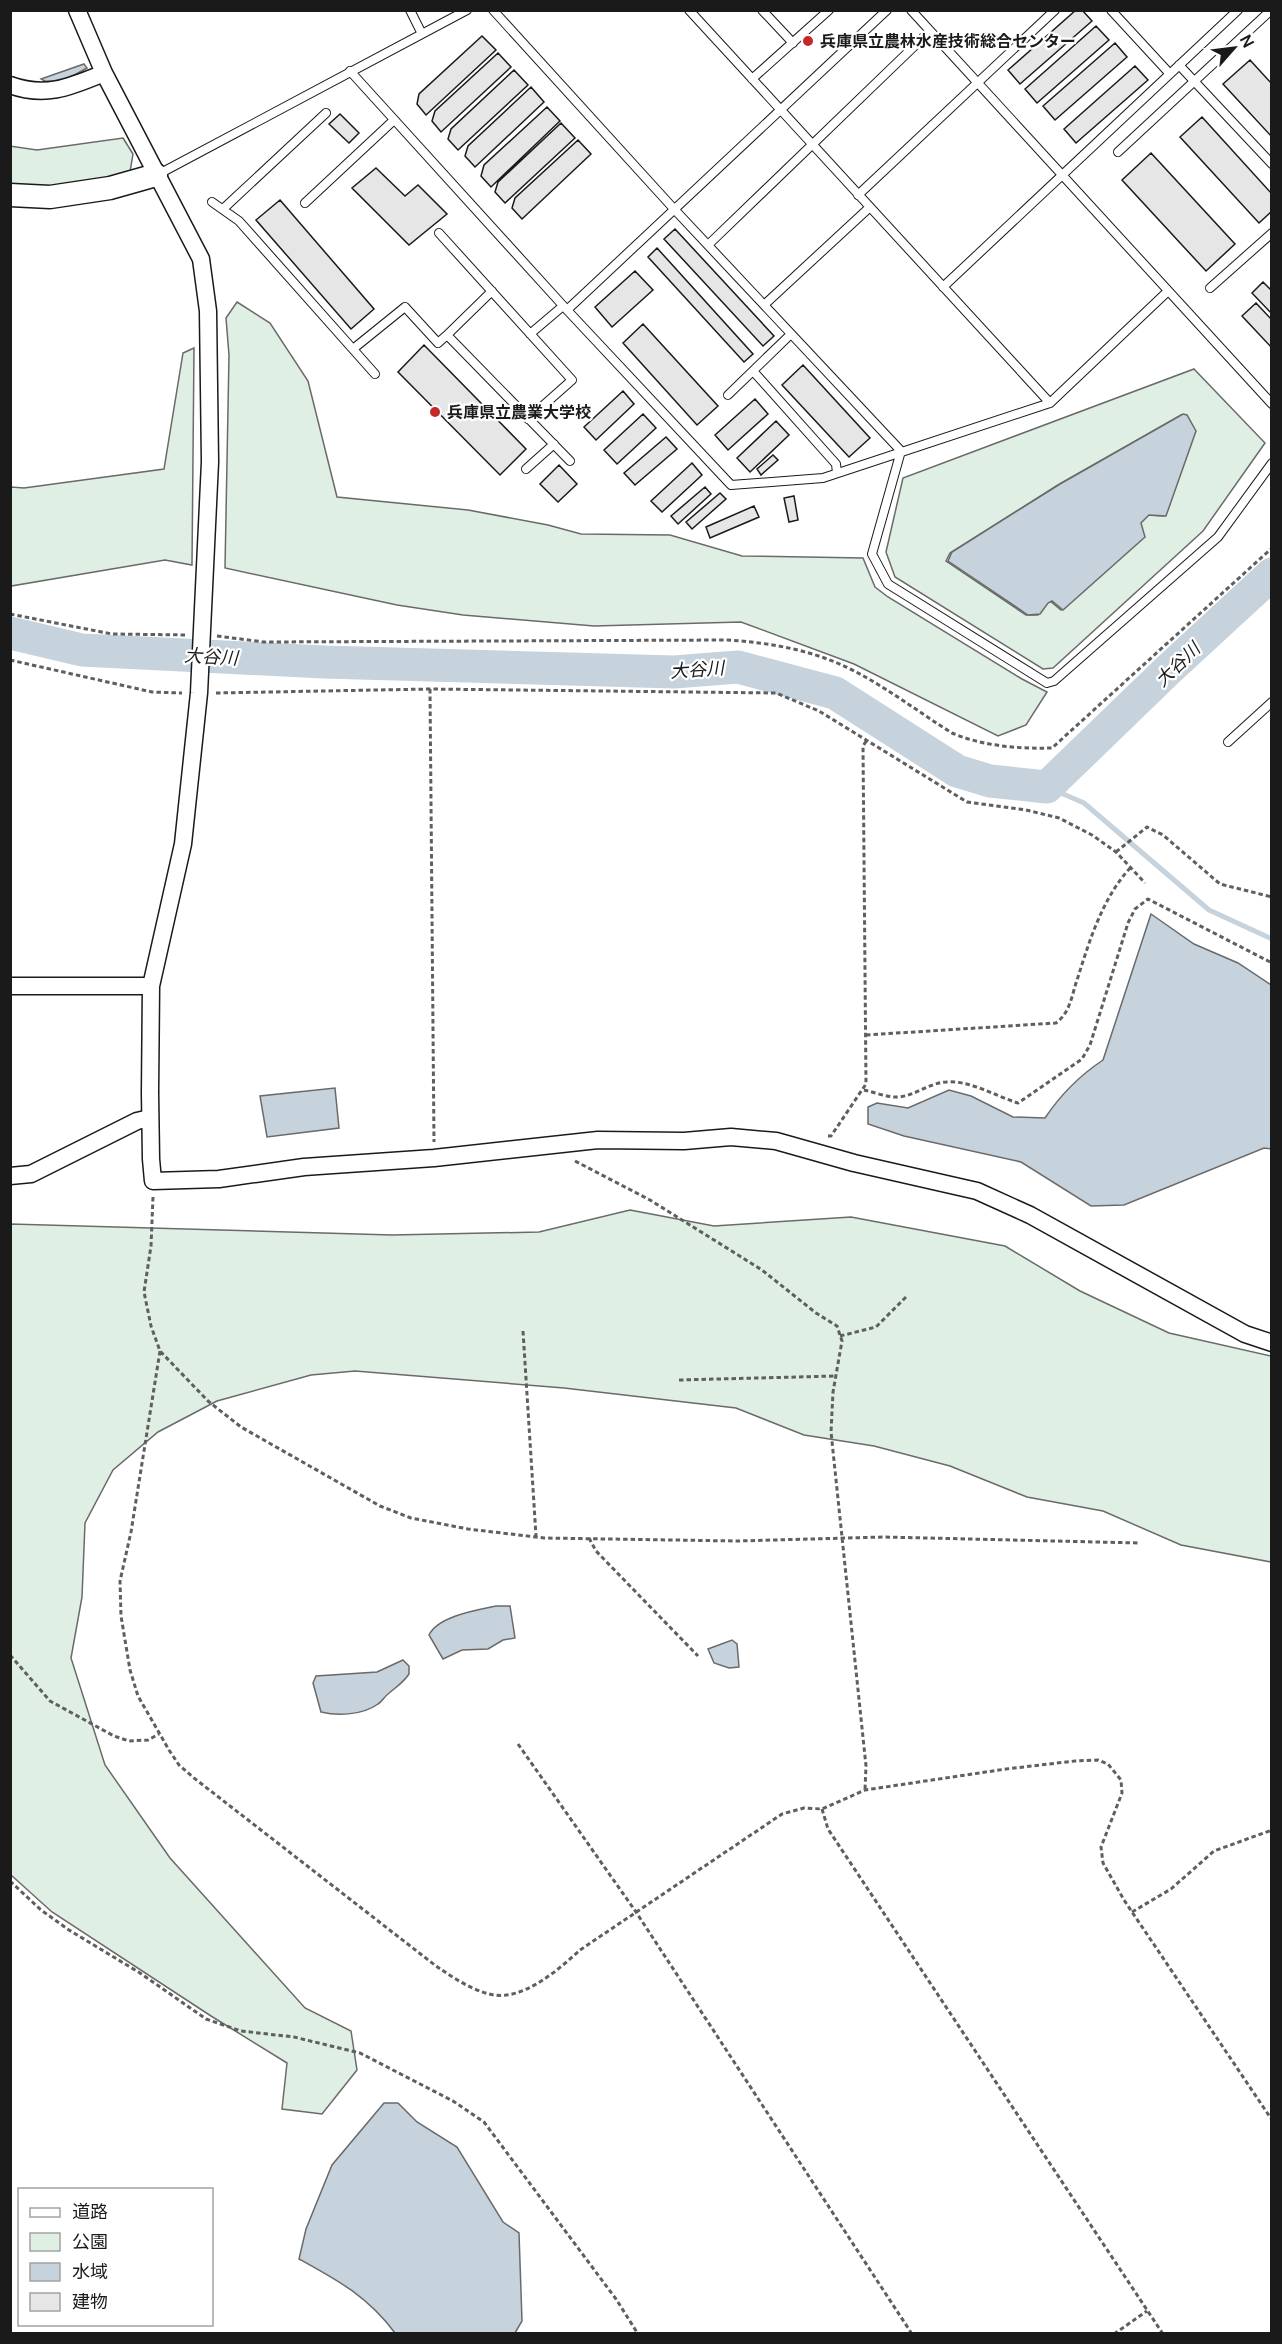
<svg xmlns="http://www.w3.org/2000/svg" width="1282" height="2344" font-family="Manrope,'Noto Sans JP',sans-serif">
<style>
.green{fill:#e0efe3;stroke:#6a6a6a;stroke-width:1.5;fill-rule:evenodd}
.water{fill:#c6d2dc;stroke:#6a6a6a;stroke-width:1.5}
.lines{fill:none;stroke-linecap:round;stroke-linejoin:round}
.stream{stroke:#c6d2dc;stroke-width:5}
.river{stroke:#c6d2dc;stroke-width:33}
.building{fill:#e6e6e6;stroke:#1a1a1a;stroke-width:1.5}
.lane-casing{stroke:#1a1a1a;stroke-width:10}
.street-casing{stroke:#1a1a1a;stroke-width:19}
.secondary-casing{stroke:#1a1a1a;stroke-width:25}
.path{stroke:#5f5f5f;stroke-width:3;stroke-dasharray:4.5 3;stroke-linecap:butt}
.lane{stroke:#fff;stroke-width:8}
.street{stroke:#fff;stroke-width:16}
.secondary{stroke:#fff;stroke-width:22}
.poi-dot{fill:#c62828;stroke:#fff;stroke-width:2}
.labels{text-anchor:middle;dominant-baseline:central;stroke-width:4.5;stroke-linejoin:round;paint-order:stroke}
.poi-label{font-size:16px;font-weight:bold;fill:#1a1a1a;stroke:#fff;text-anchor:start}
.water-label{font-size:18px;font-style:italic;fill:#1a1a1a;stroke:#fff}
</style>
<rect width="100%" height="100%" fill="#fff"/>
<path class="green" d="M 123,138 L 133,154 L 130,172 C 86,184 56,188 11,187 L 10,146 L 37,150 Z
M 237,302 L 270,323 L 308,381 L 337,497 L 468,510 L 548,525 L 581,534 L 670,535 L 742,556 L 863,558 L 875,587 L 888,597 L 1022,679 L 1047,692 L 1026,725 L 998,736 L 854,664 L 741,622 L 594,626 L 463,615 L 397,605 L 225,568 L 229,355 L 226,318 Z
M 194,348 L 192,565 L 165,560 L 11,586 L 11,487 L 24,488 L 164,469 L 183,353 Z
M 1194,369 L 1265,443 L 1203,531 L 1053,668 L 1043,669 L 895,577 L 886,552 L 903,478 ZM 1181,415 L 1184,415 L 1193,432 L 1164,516 L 1146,515 L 1139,523 L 1142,538 L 1061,610 L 1050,601 L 1046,603 L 1038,615 L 1026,615 L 946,561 L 950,553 L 1058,485 Z
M 630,1210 L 714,1226 L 851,1217 L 1005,1246 L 1080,1291 L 1169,1333 L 1271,1356 L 1271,1562 L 1181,1545 L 1103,1511 L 1027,1497 L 950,1466 L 874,1446 L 804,1435 L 736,1408 L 564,1388 L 355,1371 L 311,1375 L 217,1401 L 158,1432 L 113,1470 L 85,1523 L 82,1597 L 71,1658 L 105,1765 L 170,1858 L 305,2008 L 351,2031 L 357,2070 L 322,2114 L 282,2109 L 287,2063 L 211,2016 L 52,1912 L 11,1875 L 11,1224 L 392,1235 L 539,1232 Z"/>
<path class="water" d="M 84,64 L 87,68 C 76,75 52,87 41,79 Z
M 1183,414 L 1187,415 L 1196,431 L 1166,516 L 1149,515 L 1141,523 L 1145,537 L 1063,610 L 1052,601 L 1048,603 L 1040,614 L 1028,615 L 948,561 L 952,552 L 1060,484 Z
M 1151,914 L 1194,944 L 1238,963 L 1271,985 L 1271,1149 L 1264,1148 L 1124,1205 L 1091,1206 L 1021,1162 L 904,1136 L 868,1124 L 868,1107 L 877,1103 L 908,1108 L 949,1090 L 971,1096 L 1013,1117 L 1045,1118 C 1061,1094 1079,1076 1103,1060 Z
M 335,1088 L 339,1128 L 267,1137 L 260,1096 Z
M 496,1606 L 510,1606 L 515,1638 L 503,1640 L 488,1649 L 462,1650 L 443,1659 L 429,1635 C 438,1616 477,1610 496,1606 Z
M 732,1640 L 737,1644 L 739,1667 L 729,1668 L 714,1663 L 708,1649 Z
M 403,1660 L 409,1666 L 409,1674 C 403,1683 396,1687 388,1694 C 384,1697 382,1702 378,1704 C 363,1715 338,1716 321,1712 L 313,1683 L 316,1676 L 377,1672 Z
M 384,2103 L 398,2103 L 417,2122 L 457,2147 L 503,2222 L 519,2233 L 522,2321 L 515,2333 L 395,2333 C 367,2296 339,2281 299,2259 L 306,2229 L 332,2165 Z"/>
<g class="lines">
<path class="stream" d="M 1047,787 L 1084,803 L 1209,910 L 1272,939"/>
<path class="river" d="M 10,633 L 82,650 L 324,662 L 674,672 L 738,667 L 835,693 L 957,771 L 990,781 L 1047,787 L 1168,670 L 1272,574"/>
</g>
<path class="building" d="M 1076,10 L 1082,10 L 1092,21 L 1020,84 L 1008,70 Z
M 1096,26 L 1109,40 L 1037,103 L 1025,89 Z
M 482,36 L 496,50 L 426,115 L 417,104 L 419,94 Z
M 1115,43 L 1127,57 L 1055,120 L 1043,106 Z
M 498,53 L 511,67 L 441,132 L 432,121 L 435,111 Z
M 1250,60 L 1272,84 L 1272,137 L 1223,84 Z
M 1135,66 L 1148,80 L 1076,143 L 1064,129 Z
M 514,70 L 528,85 L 458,150 L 448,139 L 451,129 Z
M 531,87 L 544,102 L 475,167 L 465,156 L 468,146 Z
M 547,107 L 560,121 L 491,187 L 481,176 L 484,165 Z
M 340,114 L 359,133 L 349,143 L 329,124 Z
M 1202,117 L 1272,194 L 1272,211 L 1259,223 L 1180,137 Z
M 561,123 L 575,138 L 505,203 L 495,192 L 498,182 Z
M 578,140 L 591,154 L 522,219 L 512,208 L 515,198 Z
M 1151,153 L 1235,244 L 1206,271 L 1122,180 Z
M 376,168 L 405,196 L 418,185 L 447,214 L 409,245 L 352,188 Z
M 280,200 L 374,309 L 351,329 L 256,220 Z
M 675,229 L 774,336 L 763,346 L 664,239 Z
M 657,248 L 753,354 L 744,362 L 648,257 Z
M 635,271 L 653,290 L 612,327 L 595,307 Z
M 1263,282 L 1272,291 L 1272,314 L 1252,293 Z
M 1256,303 L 1272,320 L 1272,348 L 1242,316 Z
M 643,324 L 718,406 L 697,425 L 623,343 Z
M 424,345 L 526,449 L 500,475 L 398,372 Z
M 803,365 L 870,438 L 849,457 L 782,385 Z
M 623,391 L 634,404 L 596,440 L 584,427 Z
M 755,399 L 768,414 L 728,450 L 715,435 Z
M 643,414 L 656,428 L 617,464 L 604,450 Z
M 776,421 L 789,435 L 750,472 L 737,458 Z
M 666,437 L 677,449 L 635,485 L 624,473 Z
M 773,455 L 778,460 L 761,475 L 757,469 Z
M 692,463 L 702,475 L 662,512 L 651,501 Z
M 559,465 L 577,484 L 558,502 L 540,484 Z
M 705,487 L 711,494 L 678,524 L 671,516 Z
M 720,493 L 726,499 L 692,529 L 686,522 Z
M 794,496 L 798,520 L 789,522 L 784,498 Z
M 754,506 L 759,517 L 710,538 L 706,527 Z"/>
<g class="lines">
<defs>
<path id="lane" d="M 410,10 L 422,34
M 493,10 L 674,209 L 901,451 L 872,554 L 888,584 L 1047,683 L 1054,681 L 1218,537 L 1272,463
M 689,10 L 1050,403
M 762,10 L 793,43
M 911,10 L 1272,404
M 1111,10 L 1170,74
M 1179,65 L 1272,164
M 350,71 L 567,310 L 731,485 L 823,478 L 1050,403 L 1167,292
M 752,79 L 829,10
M 1118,152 L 1269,12
M 157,175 L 467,10
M 858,195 L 1055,10
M 212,202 L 239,221 L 375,374
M 305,203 L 394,120
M 223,209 L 326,113
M 439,233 L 572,380 L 528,419
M 708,245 L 930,31
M 943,287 L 1238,10
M 1210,288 L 1272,233
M 492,291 L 447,335 L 570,461
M 764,305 L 870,207
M 567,310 L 887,10
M 530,334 L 563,306
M 353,349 L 405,307 L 438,343 L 447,335
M 753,371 L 836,464 L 837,473
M 728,395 L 791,334
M 526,469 L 554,444
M 1228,742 L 1272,702"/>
<path id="street" d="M 77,10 L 104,73 L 201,259 L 208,311 L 210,462 L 199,693 L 183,844 L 151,986 L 150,1093 L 151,1159 L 153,1181 L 219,1179 L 304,1167 L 434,1158 L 598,1140 L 684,1141 L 731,1137 L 776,1141 L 854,1163 L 977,1191 L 1030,1215 L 1245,1334 L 1272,1343
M 10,85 C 46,98 70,87 104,73
M 10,986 L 151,986
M 10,1176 L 31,1174 L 137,1121 L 150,1118"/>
<path id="secondary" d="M 10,195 L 50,197 L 110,188 L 156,175"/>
</defs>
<use href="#lane" class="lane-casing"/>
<use href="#street" class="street-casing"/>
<use href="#secondary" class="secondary-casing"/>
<path class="path" d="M 10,614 L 112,634 L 187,635
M 217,636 L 264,642 L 728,640 C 773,643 818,651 858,673 C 890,690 920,713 952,733 C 982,746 1019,749 1052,748 L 1272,548
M 10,660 L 152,692 L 182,693
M 430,689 L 434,1142
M 216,693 L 430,689 L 776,693 L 819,711 L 967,802 L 1026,810 L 1059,818 L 1092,835 L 1116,852 L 1145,883
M 1116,852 L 1147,827 L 1163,835 L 1220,884 L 1272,897
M 866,1035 L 1056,1023 C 1071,1012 1072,993 1078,977 C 1090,939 1103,897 1131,867
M 864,1090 C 874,1092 886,1097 896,1097 C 914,1097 928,1083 946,1082 C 970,1080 995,1096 1018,1103 L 1082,1059 L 1090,1045 L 1128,923 L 1135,909 L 1148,899 L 1272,963
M 828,1136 L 831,1136 L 866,1084 L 863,746 L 867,740
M 575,1161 L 650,1200 L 762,1270 L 816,1313 L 837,1326 L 842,1341 L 833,1392 L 831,1432 L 866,1766 L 865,1790
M 153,1197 L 151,1246 L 144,1292 L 151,1326 L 160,1351 L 208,1401 L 241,1427 L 380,1506 L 411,1518 L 468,1529 L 544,1538 L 737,1541 L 884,1537 L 1140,1543
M 523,1331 L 536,1536
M 840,1336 L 876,1327 L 907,1296
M 160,1351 L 131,1532 L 120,1581 L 121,1616 L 130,1670 L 138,1696 L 169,1750 L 179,1765 L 194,1778 L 436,1966 C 452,1977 470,1989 489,1994 C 521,2003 558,1970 580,1950 L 782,1814 L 804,1808 L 822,1809 L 865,1790 L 1006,1769 L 1075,1761 L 1098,1760 L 1108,1764 L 1121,1780 L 1122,1793 L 1101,1847 L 1103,1863 L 1124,1900 L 1272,2120
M 679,1380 L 836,1376
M 589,1538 L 596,1551 L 698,1656
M 10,1655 L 50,1701 L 114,1736 L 129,1741 L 148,1740 L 159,1734
M 518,1744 L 636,1912 L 912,2334
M 822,1809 L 828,1829 L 1163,2334
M 10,1881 L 41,1910 L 69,1930 L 140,1973 L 206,2019 L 241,2031 L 294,2037 L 360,2053 L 453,2101 L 484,2122 L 616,2299 L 638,2334
M 1132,1912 L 1171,1889 L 1214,1851 L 1272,1830
M 1114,2334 L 1147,2311"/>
<use href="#lane" class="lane"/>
<use href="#street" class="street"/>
<use href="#secondary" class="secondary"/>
</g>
<g class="poi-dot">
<circle cx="808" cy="41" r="6"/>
<circle cx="435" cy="412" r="6"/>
</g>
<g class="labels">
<g class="poi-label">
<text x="820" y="41">兵庫県立農林水産技術総合センター</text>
<text x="447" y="412">兵庫県立農業大学校</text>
</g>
<g class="water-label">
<text transform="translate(211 656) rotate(3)">大谷川</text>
<text transform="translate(1177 664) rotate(-44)">大谷川</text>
<text transform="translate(697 669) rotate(-4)">大谷川</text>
</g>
</g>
<rect width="1282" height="2344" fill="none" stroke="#1a1a1a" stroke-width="24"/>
<rect x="18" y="2188" width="195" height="138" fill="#ffffff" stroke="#a3a3a3" stroke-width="1.5"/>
<rect x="30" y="2208" width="30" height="9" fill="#ffffff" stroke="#a3a3a3" stroke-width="1.5"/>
<text x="72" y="2218" font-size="18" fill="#1a1a1a">道路</text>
<rect x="30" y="2233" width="30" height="18" fill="#e0efe3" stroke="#a3a3a3" stroke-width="1.5"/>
<text x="72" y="2248" font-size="18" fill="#1a1a1a">公園</text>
<rect x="30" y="2263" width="30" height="18" fill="#c6d2dc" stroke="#a3a3a3" stroke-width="1.5"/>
<text x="72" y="2278" font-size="18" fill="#1a1a1a">水域</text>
<rect x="30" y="2293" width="30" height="18" fill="#e6e6e6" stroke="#a3a3a3" stroke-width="1.5"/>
<text x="72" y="2308" font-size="18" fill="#1a1a1a">建物</text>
<g transform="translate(1234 48) rotate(62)" stroke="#ffffff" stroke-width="4.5" paint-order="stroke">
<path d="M0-4.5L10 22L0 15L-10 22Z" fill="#1a1a1a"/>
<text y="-9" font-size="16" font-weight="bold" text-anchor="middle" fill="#1a1a1a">N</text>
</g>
</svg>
